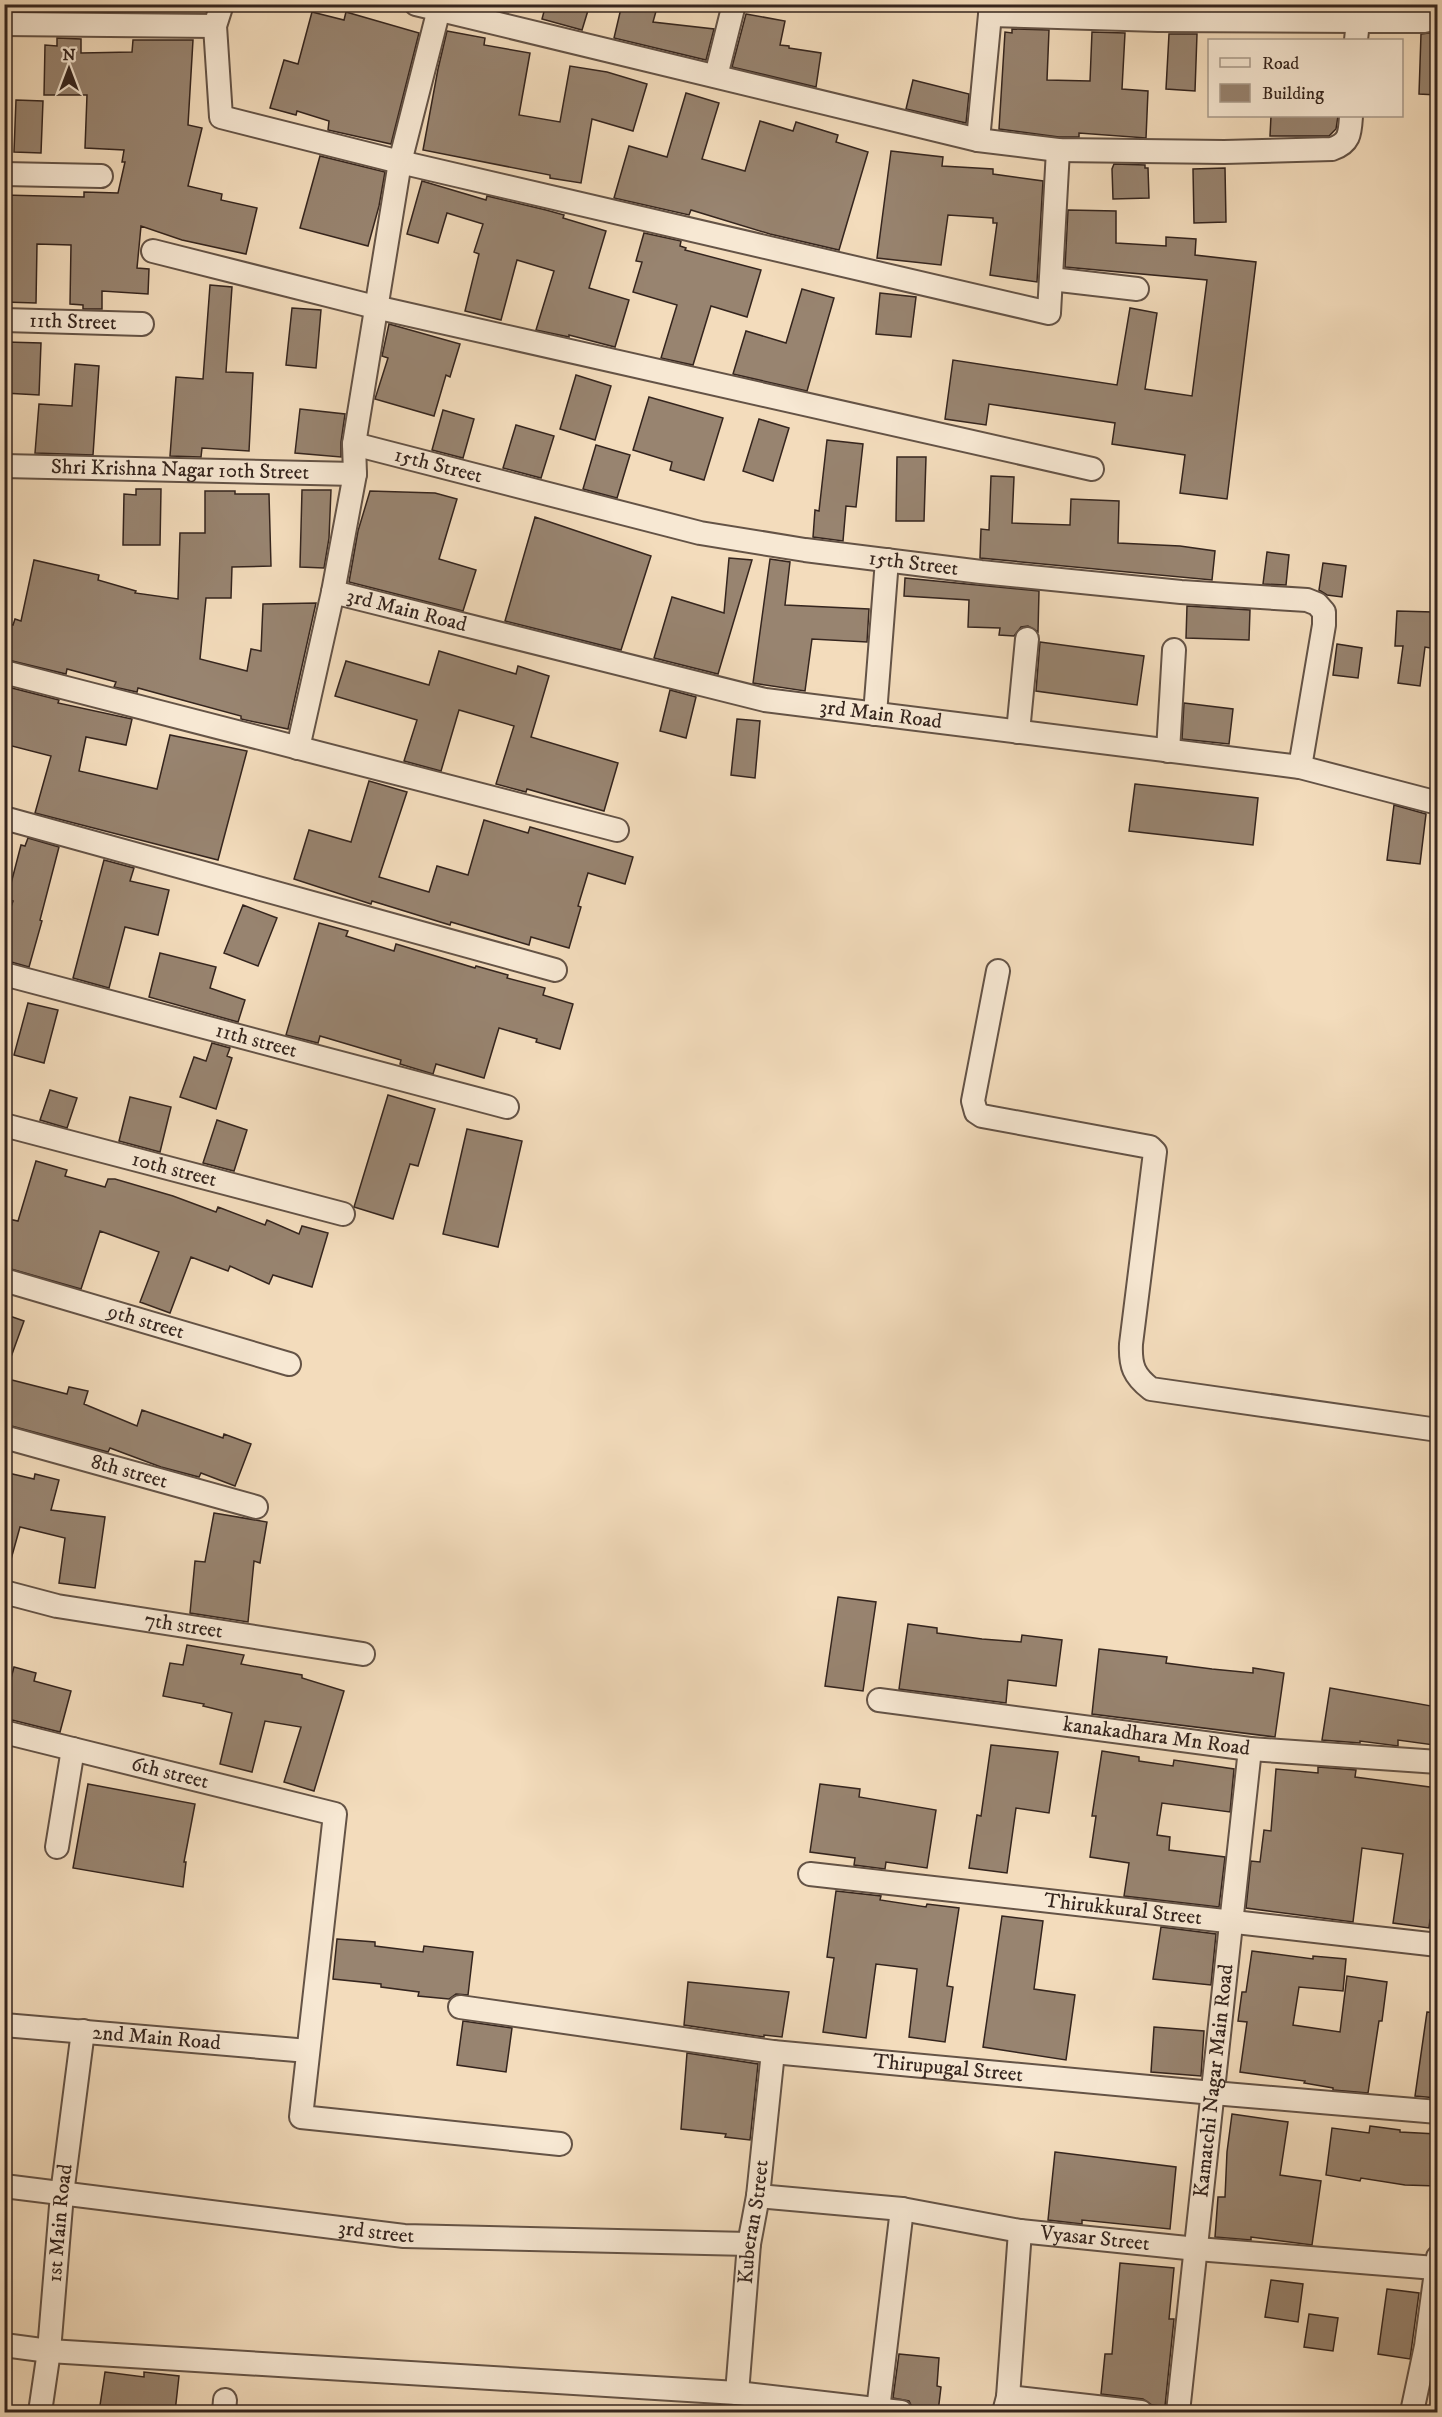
<svg xmlns="http://www.w3.org/2000/svg" width="1442" height="2417" font-family="'IM FELL DW Pica',serif">
<style>
.building{fill:#988470;stroke:#35251e;stroke-width:1.5}
.lines{fill:none;stroke-linecap:round;stroke-linejoin:round}
.minor-casing{stroke:#645346;stroke-width:26}
.minor{stroke:#f7e8d3;stroke-width:22}
.labels{text-anchor:middle;dominant-baseline:central;stroke-width:4.5;stroke-linejoin:round;paint-order:stroke}
.street-label{font-size:21px;fill:#35251e;stroke:#f7e8d3}
</style>
<rect width="100%" height="100%" fill="#f3dcbc"/>
<filter id="stains"><feTurbulence type="fractalNoise" baseFrequency=".00333" numOctaves="4"/><feColorMatrix values="0 0 0 0 .2 0 0 0 0 .09 0 0 0 0 .02 0 0 0 .5 -.17"/></filter>
<radialGradient id="worn" r=".72"><stop offset=".6" stop-color="#630" stop-opacity="0"/><stop offset="1" stop-color="#630" stop-opacity=".3"/></radialGradient>
<path class="building" d="M 546,4 L 590,4 L 582,30 L 542,19 Z
M 622,4 L 658,4 L 653,22 L 714,29 L 706,60 L 614,38 Z
M 1385,4 L 1437,4 L 1437,5 L 1423,8 L 1385,8 Z
M 312,12 L 344,20 L 346,12 L 419,33 L 391,144 L 328,130 L 329,121 L 297,111 L 296,115 L 270,108 L 284,60 L 298,64 Z
M 746,14 L 785,21 L 780,45 L 789,46 L 789,48 L 821,53 L 816,87 L 732,67 Z
M 1012,29 L 1049,30 L 1047,80 L 1090,81 L 1092,32 L 1125,33 L 1122,89 L 1148,91 L 1146,138 L 1079,133 L 1079,137 L 1059,137 L 999,129 L 1005,32 L 1012,33 Z
M 447,31 L 485,38 L 484,45 L 530,53 L 519,115 L 560,122 L 570,66 L 607,72 L 647,84 L 633,131 L 592,119 L 581,183 L 550,178 L 550,175 L 423,150 L 438,69 Z
M 1437,32 L 1437,95 L 1419,94 L 1421,34 Z
M 1169,34 L 1197,34 L 1195,91 L 1166,89 Z
M 57,38 L 81,39 L 81,53 L 132,52 L 133,40 L 193,40 L 188,125 L 202,128 L 188,186 L 222,194 L 221,200 L 257,208 L 246,254 L 182,240 L 141,226 L 137,268 L 149,269 L 148,294 L 102,291 L 102,309 L 83,309 L 83,305 L 70,304 L 71,245 L 37,244 L 36,303 L 4,302 L 4,195 L 84,197 L 84,192 L 118,193 L 125,162 L 122,162 L 124,150 L 85,148 L 87,95 L 44,95 L 45,45 L 57,46 Z
M 913,80 L 969,94 L 966,123 L 906,109 Z
M 686,93 L 719,103 L 702,159 L 745,171 L 760,121 L 793,131 L 796,122 L 838,135 L 836,142 L 868,152 L 839,250 L 770,234 L 691,210 L 689,215 L 614,198 L 629,146 L 667,157 Z
M 16,100 L 43,101 L 41,153 L 14,152 Z
M 1271,116 L 1338,116 L 1336,129 L 1329,136 L 1270,136 Z
M 891,151 L 943,157 L 942,166 L 993,169 L 993,174 L 1043,181 L 1037,282 L 990,275 L 997,223 L 993,223 L 993,218 L 948,215 L 941,265 L 877,258 Z
M 320,156 L 385,172 L 379,206 L 368,246 L 300,228 Z
M 1114,164 L 1145,165 L 1145,168 L 1148,168 L 1149,198 L 1113,199 L 1112,169 Z
M 1225,168 L 1226,222 L 1194,223 L 1193,169 Z
M 422,181 L 486,200 L 487,196 L 546,210 L 564,215 L 563,218 L 606,231 L 589,288 L 629,300 L 615,347 L 569,335 L 569,337 L 536,330 L 554,271 L 517,260 L 501,320 L 465,311 L 479,254 L 474,252 L 483,224 L 447,213 L 438,243 L 407,234 Z
M 1068,210 L 1116,211 L 1116,243 L 1166,246 L 1166,237 L 1196,239 L 1195,255 L 1256,262 L 1227,499 L 1180,493 L 1185,455 L 1112,444 L 1115,423 L 989,404 L 986,425 L 945,419 L 953,360 L 1117,385 L 1130,308 L 1157,313 L 1145,389 L 1192,396 L 1207,280 L 1065,267 Z
M 644,233 L 681,241 L 680,246 L 686,248 L 685,250 L 761,270 L 747,317 L 711,306 L 693,365 L 661,358 L 677,305 L 633,292 L 642,262 L 636,261 Z
M 210,285 L 232,287 L 226,372 L 253,373 L 249,451 L 202,448 L 201,457 L 170,456 L 176,377 L 203,379 Z
M 802,289 L 834,298 L 807,391 L 733,374 L 746,331 L 786,343 Z
M 880,293 L 916,297 L 911,337 L 876,334 Z
M 292,308 L 321,310 L 316,368 L 286,365 Z
M 389,324 L 460,344 L 450,377 L 446,375 L 434,416 L 375,399 L 388,358 L 382,356 Z
M 6,342 L 41,343 L 39,395 L 4,393 Z
M 75,364 L 99,366 L 93,455 L 35,453 L 39,404 L 72,406 Z
M 576,375 L 611,386 L 595,440 L 560,429 Z
M 649,397 L 723,418 L 704,480 L 670,470 L 672,462 L 633,450 Z
M 300,409 L 345,414 L 341,442 L 341,457 L 295,453 Z
M 443,410 L 474,419 L 463,458 L 432,450 Z
M 759,419 L 789,428 L 773,481 L 743,471 Z
M 516,425 L 554,436 L 541,478 L 503,468 Z
M 827,440 L 863,444 L 856,507 L 846,506 L 843,541 L 813,537 L 815,510 L 819,511 Z
M 596,445 L 630,455 L 617,498 L 583,489 Z
M 897,457 L 926,457 L 924,521 L 896,521 Z
M 991,476 L 1014,477 L 1012,523 L 1070,525 L 1071,499 L 1119,501 L 1118,543 L 1180,546 L 1215,551 L 1212,580 L 980,558 L 981,529 L 989,530 Z
M 136,489 L 161,489 L 160,545 L 123,545 L 124,494 L 136,495 Z
M 302,490 L 331,490 L 329,538 L 324,568 L 300,567 Z
M 205,491 L 235,491 L 235,494 L 269,494 L 271,566 L 232,567 L 231,598 L 206,598 L 200,659 L 247,671 L 251,649 L 261,651 L 263,604 L 316,603 L 288,729 L 241,719 L 241,716 L 138,688 L 137,692 L 114,687 L 116,682 L 67,669 L 66,674 L 4,659 L 4,622 L 13,625 L 15,619 L 21,621 L 34,560 L 99,575 L 98,580 L 136,591 L 135,593 L 178,599 L 180,533 L 205,533 Z
M 370,491 L 435,493 L 457,499 L 439,559 L 476,570 L 463,611 L 349,582 L 358,531 Z
M 535,517 L 651,556 L 621,650 L 505,621 Z
M 1267,552 L 1289,555 L 1286,585 L 1263,584 Z
M 729,558 L 752,560 L 718,674 L 654,658 L 672,597 L 724,613 Z
M 770,559 L 790,562 L 785,605 L 869,609 L 867,642 L 812,639 L 805,691 L 753,683 Z
M 1323,563 L 1346,566 L 1342,597 L 1327,595 L 1319,590 Z
M 905,578 L 1039,591 L 1038,632 L 1028,626 L 1021,627 L 1014,636 L 999,635 L 1000,628 L 968,627 L 969,600 L 904,596 Z
M 1187,606 L 1250,610 L 1249,640 L 1186,638 Z
M 1397,611 L 1433,612 L 1431,648 L 1425,647 L 1420,686 L 1398,683 L 1403,646 L 1395,646 Z
M 1040,642 L 1144,656 L 1137,705 L 1036,691 Z
M 1337,644 L 1362,648 L 1358,678 L 1333,675 Z
M 439,651 L 516,674 L 518,666 L 549,676 L 531,737 L 618,763 L 604,811 L 527,789 L 526,792 L 496,784 L 514,726 L 459,710 L 441,771 L 404,761 L 417,720 L 335,696 L 346,661 L 429,685 Z
M 4,686 L 59,700 L 58,703 L 132,719 L 126,745 L 86,737 L 79,771 L 157,789 L 170,735 L 247,751 L 218,860 L 35,813 L 51,756 L 4,744 Z
M 670,690 L 696,697 L 686,738 L 660,731 Z
M 1184,703 L 1233,709 L 1229,744 L 1182,739 Z
M 737,719 L 760,721 L 755,778 L 731,775 Z
M 369,781 L 407,792 L 379,877 L 429,892 L 437,866 L 468,875 L 484,820 L 528,833 L 530,827 L 633,857 L 625,884 L 588,873 L 578,906 L 581,907 L 569,948 L 531,937 L 529,945 L 451,922 L 450,925 L 372,901 L 371,904 L 294,879 L 309,830 L 351,842 Z
M 1135,784 L 1258,798 L 1253,845 L 1129,831 Z
M 1394,805 L 1426,814 L 1420,864 L 1387,860 Z
M 28,838 L 59,847 L 40,920 L 42,921 L 29,967 L 4,960 L 4,928 L 13,901 L 7,899 L 21,845 L 25,846 Z
M 104,860 L 134,868 L 130,881 L 169,890 L 158,935 L 125,927 L 109,988 L 73,978 Z
M 243,905 L 277,918 L 258,966 L 224,953 Z
M 319,923 L 348,931 L 346,936 L 394,951 L 396,944 L 475,968 L 476,966 L 508,975 L 507,978 L 545,988 L 543,995 L 573,1004 L 560,1049 L 536,1042 L 537,1039 L 499,1028 L 484,1078 L 436,1064 L 433,1074 L 400,1064 L 401,1060 L 320,1036 L 318,1043 L 286,1035 Z
M 160,953 L 216,967 L 210,988 L 245,1000 L 238,1022 L 149,997 Z
M 28,1003 L 58,1010 L 44,1063 L 14,1055 Z
M 212,1043 L 230,1048 L 227,1056 L 232,1058 L 216,1109 L 180,1097 L 194,1057 L 206,1061 Z
M 50,1090 L 77,1098 L 67,1128 L 40,1120 Z
M 388,1095 L 435,1109 L 418,1166 L 410,1164 L 393,1219 L 354,1207 Z
M 130,1097 L 171,1107 L 160,1152 L 119,1141 Z
M 217,1120 L 247,1130 L 234,1171 L 203,1163 Z
M 467,1129 L 522,1141 L 498,1247 L 443,1234 Z
M 36,1161 L 67,1170 L 65,1176 L 105,1187 L 108,1179 L 115,1179 L 173,1196 L 216,1212 L 218,1207 L 265,1225 L 267,1220 L 299,1234 L 302,1226 L 328,1233 L 312,1287 L 273,1275 L 269,1284 L 230,1266 L 228,1271 L 191,1257 L 170,1313 L 140,1302 L 159,1252 L 100,1231 L 81,1289 L 4,1267 L 4,1218 L 18,1221 Z
M 4,1314 L 24,1321 L 7,1368 L 4,1367 Z
M 4,1378 L 67,1394 L 69,1387 L 88,1391 L 84,1404 L 137,1426 L 142,1410 L 223,1438 L 224,1434 L 251,1444 L 235,1486 L 201,1473 L 199,1477 L 161,1467 L 110,1448 L 108,1452 L 4,1424 Z
M 4,1472 L 34,1479 L 35,1474 L 59,1480 L 51,1510 L 105,1517 L 95,1588 L 59,1583 L 65,1538 L 20,1527 L 10,1563 L 4,1563 Z
M 214,1513 L 267,1522 L 260,1563 L 254,1561 L 248,1622 L 190,1613 L 195,1561 L 205,1562 Z
M 838,1597 L 876,1602 L 863,1691 L 825,1686 Z
M 908,1624 L 937,1628 L 937,1633 L 982,1639 L 1021,1642 L 1022,1635 L 1062,1640 L 1056,1686 L 1008,1680 L 1006,1703 L 899,1689 Z
M 187,1645 L 244,1655 L 241,1664 L 302,1675 L 302,1678 L 344,1691 L 314,1791 L 284,1782 L 301,1727 L 265,1721 L 252,1772 L 220,1764 L 232,1713 L 203,1706 L 204,1704 L 163,1696 L 170,1663 L 183,1665 Z
M 1099,1649 L 1167,1657 L 1166,1663 L 1212,1669 L 1253,1673 L 1253,1668 L 1284,1673 L 1275,1737 L 1092,1714 Z
M 14,1667 L 36,1673 L 34,1681 L 71,1691 L 60,1732 L 4,1718 L 4,1704 Z
M 1330,1688 L 1437,1707 L 1434,1745 L 1398,1740 L 1398,1746 L 1360,1741 L 1360,1743 L 1322,1740 Z
M 991,1745 L 1058,1752 L 1049,1813 L 1016,1808 L 1007,1873 L 969,1868 L 977,1815 L 981,1816 Z
M 1102,1751 L 1139,1757 L 1139,1761 L 1173,1766 L 1174,1760 L 1234,1769 L 1230,1812 L 1162,1803 L 1157,1835 L 1170,1837 L 1169,1850 L 1225,1857 L 1219,1907 L 1124,1896 L 1129,1863 L 1090,1857 L 1096,1816 L 1092,1816 Z
M 1318,1767 L 1356,1770 L 1355,1777 L 1437,1788 L 1437,1921 L 1430,1920 L 1429,1928 L 1393,1923 L 1403,1854 L 1362,1848 L 1353,1922 L 1246,1908 L 1251,1861 L 1260,1862 L 1264,1830 L 1271,1831 L 1276,1769 L 1318,1773 Z
M 88,1784 L 195,1804 L 184,1862 L 186,1862 L 183,1887 L 73,1868 Z
M 820,1784 L 860,1789 L 859,1797 L 936,1810 L 927,1868 L 886,1862 L 885,1869 L 854,1865 L 855,1858 L 810,1852 Z
M 836,1891 L 881,1896 L 880,1900 L 926,1907 L 927,1904 L 959,1908 L 947,1986 L 953,1987 L 945,2042 L 909,2037 L 917,1969 L 876,1964 L 866,2038 L 823,2032 L 834,1958 L 827,1957 Z
M 1002,1916 L 1043,1921 L 1034,1989 L 1075,1995 L 1066,2060 L 983,2047 Z
M 1161,1927 L 1216,1934 L 1211,1985 L 1153,1979 Z
M 337,1939 L 375,1942 L 375,1946 L 423,1952 L 424,1946 L 473,1952 L 468,1995 L 456,1994 L 449,1999 L 418,1996 L 419,1992 L 381,1987 L 381,1984 L 333,1979 Z
M 1252,1951 L 1313,1959 L 1313,1956 L 1346,1959 L 1343,1991 L 1299,1987 L 1293,2025 L 1340,2032 L 1347,1976 L 1387,1982 L 1382,2021 L 1379,2021 L 1368,2093 L 1333,2090 L 1333,2088 L 1304,2083 L 1305,2081 L 1240,2072 L 1247,2022 L 1238,2021 L 1242,1992 L 1246,1992 Z
M 688,1982 L 789,1992 L 782,2037 L 764,2035 L 764,2037 L 684,2025 Z
M 1427,2012 L 1437,2013 L 1437,2098 L 1415,2096 Z
M 463,2021 L 512,2028 L 506,2072 L 457,2065 Z
M 1154,2027 L 1204,2031 L 1201,2076 L 1151,2072 Z
M 687,2053 L 758,2064 L 750,2140 L 725,2137 L 726,2134 L 681,2129 Z
M 1232,2114 L 1288,2122 L 1280,2175 L 1321,2181 L 1312,2245 L 1251,2237 L 1251,2240 L 1215,2237 L 1218,2197 L 1225,2197 L 1227,2152 Z
M 1370,2126 L 1400,2130 L 1400,2132 L 1437,2134 L 1437,2186 L 1405,2185 L 1361,2178 L 1360,2181 L 1326,2175 L 1332,2128 L 1369,2133 Z
M 1055,2152 L 1176,2167 L 1170,2229 L 1082,2220 L 1082,2224 L 1048,2220 Z
M 1120,2263 L 1174,2268 L 1169,2319 L 1174,2319 L 1165,2406 L 1152,2405 L 1143,2399 L 1101,2394 L 1105,2354 L 1112,2354 Z
M 1271,2280 L 1303,2284 L 1298,2322 L 1265,2317 Z
M 1387,2289 L 1419,2293 L 1410,2359 L 1378,2354 Z
M 1309,2314 L 1338,2318 L 1333,2351 L 1304,2347 Z
M 899,2354 L 939,2358 L 937,2386 L 941,2387 L 938,2412 L 914,2411 L 909,2401 L 893,2398 Z
M 105,2372 L 144,2377 L 144,2372 L 179,2376 L 175,2412 L 99,2412 Z"/>
<g class="lines">
<defs>
<g id="minor">
<path d="M 222,4 L 215,26 L 221,117 L 400,162 L 1049,313 L 1058,150"/>
<path d="M 416,4 L 978,140 L 1058,150 L 1224,152 L 1332,149 C 1350,143 1350,133 1351,116"/>
<path d="M 990,15 L 1158,20 L 1358,21"/>
<path d="M 4,24 L 215,26"/>
<path d="M 1356,40 L 1358,21 L 1424,21 L 1438,18"/>
<path d="M 716,76 L 734,4"/>
<path d="M 978,140 L 991,4"/>
<path d="M 4,174 L 101,176"/>
<path d="M 153,251 L 375,307 L 1092,469"/>
<path d="M 1051,279 L 1137,289"/>
<path id="s1" d="M 4,320 L 142,324"/>
<path id="s2" d="M 354,444 L 700,533 L 805,550 L 981,572 L 1181,592 L 1307,600 L 1317,604 L 1324,612 L 1324,625 L 1300,767"/>
<path id="s3" d="M 4,466 L 355,474"/>
<path id="s4" d="M 333,592 L 765,700 L 1300,767 L 1438,803"/>
<path d="M 4,672 L 617,830"/>
<path d="M 875,714 L 887,560"/>
<path d="M 1018,732 L 1027,639"/>
<path d="M 298,748 L 333,592 L 355,474 L 354,444 L 400,162 L 439,9"/>
<path d="M 1168,751 L 1174,650"/>
<path d="M 4,818 L 555,970"/>
<path d="M 998,971 L 973,1101 L 976,1112 L 982,1116 L 1150,1147 L 1155,1152 L 1131,1344 C 1130,1366 1134,1376 1151,1389 L 1438,1430"/>
<path id="s5" d="M 4,974 L 507,1107"/>
<path id="s6" d="M 4,1125 L 343,1214"/>
<path id="s7" d="M 4,1280 L 289,1364"/>
<path id="s8" d="M 4,1437 L 256,1507"/>
<path id="s9" d="M 4,1592 L 57,1606 L 363,1654"/>
<path id="s10" d="M 879,1700 L 1250,1749 L 1438,1762"/>
<path id="s11" d="M 4,1732 L 335,1814 L 301,2117 L 560,2144"/>
<path d="M 57,1847 L 73,1749"/>
<path id="s12" d="M 810,1874 L 1438,1945"/>
<path id="s13" d="M 460,2007 L 773,2052 L 1213,2093 L 1438,2112"/>
<path id="s14" d="M 4,2025 L 308,2051"/>
<path id="s15" d="M 4,2186 L 404,2236 L 749,2244"/>
<path id="s16" d="M 758,2196 L 902,2209 L 1020,2231 L 1197,2249 L 1435,2268"/>
<path d="M 4,2345 L 49,2351 L 737,2393 L 901,2412"/>
<path id="s17" d="M 737,2393 L 749,2244 L 758,2196 L 773,2052"/>
<path d="M 1008,2397 L 1141,2412"/>
<path d="M 878,2410 L 902,2209"/>
<path id="s18" d="M 40,2412 L 49,2351 L 62,2194 L 83,2031"/>
<path d="M 224,2412 L 225,2400"/>
<path d="M 1004,2412 L 1008,2397 L 1020,2231"/>
<path id="s19" d="M 1178,2412 L 1250,1749"/>
<path d="M 1412,2412 L 1426,2346 L 1438,2257"/>
</g>
</defs>
<use href="#minor" class="minor-casing"/>
<use href="#minor" class="minor"/>
</g>
<g class="labels">
<g class="street-label">
<text stroke="none"><textPath href="#s1" startOffset="69">11th Street</textPath></text>
<text stroke="none"><textPath href="#s2" startOffset="87">15th Street</textPath></text>
<text stroke="none"><textPath href="#s3" startOffset="176">Shri Krishna Nagar 10th Street</textPath></text>
<text stroke="none"><textPath href="#s2" startOffset="573">15th Street</textPath></text>
<text stroke="none"><textPath href="#s4" startOffset="76">3rd Main Road</textPath></text>
<text stroke="none"><textPath href="#s4" startOffset="562">3rd Main Road</textPath></text>
<text stroke="none"><textPath href="#s5" startOffset="261">11th street</textPath></text>
<text stroke="none"><textPath href="#s6" startOffset="176">10th street</textPath></text>
<text stroke="none"><textPath href="#s7" startOffset="148">9th street</textPath></text>
<text stroke="none"><textPath href="#s8" startOffset="130">8th street</textPath></text>
<text stroke="none"><textPath href="#s9" startOffset="183">7th street</textPath></text>
<text stroke="none"><textPath href="#s10" startOffset="280">kanakadhara Mn Road</textPath></text>
<text stroke="none"><textPath href="#s11" startOffset="171">6th street</textPath></text>
<text stroke="none"><textPath href="#s12" startOffset="315">Thirukkural Street</textPath></text>
<text stroke="none"><textPath href="#s14" startOffset="153">2nd Main Road</textPath></text>
<text stroke="none"><textPath href="#s13" startOffset="492">Thirupugal Street</textPath></text>
<text stroke="none"><textPath href="#s19" startOffset="333">Kamatchi Nagar Main Road</textPath></text>
<text stroke="none"><textPath href="#s18" startOffset="190">1st Main Road</textPath></text>
<text stroke="none"><textPath href="#s17" startOffset="172">Kuberan Street</textPath></text>
<text stroke="none"><textPath href="#s15" startOffset="375">3rd street</textPath></text>
<text stroke="none"><textPath href="#s16" startOffset="340">Vyasar Street</textPath></text>
</g>
</g>
<rect width="1442" height="2417" fill="none" stroke="#f3dcbc" stroke-width="24"/>
<rect x="6" y="6" width="1430" height="2405" fill="none" stroke="#35251e" stroke-width="3"/>
<rect x="12" y="12" width="1418" height="2393" fill="none" stroke="#35251e" stroke-width="1.5"/>
<rect x="1208" y="39" width="195" height="78" fill="#f7e8d3" stroke="#a99a8b" stroke-width="1.5"/>
<rect x="1220" y="58" width="30" height="9" fill="#f7e8d3" stroke="#a99a8b" stroke-width="1.5"/>
<text x="1262" y="69" font-size="18" fill="#35251e">Road</text>
<rect x="1220" y="84" width="30" height="18" fill="#988470" stroke="#a99a8b" stroke-width="1.5"/>
<text x="1262" y="99" font-size="18" fill="#35251e">Building</text>
<g transform="translate(69 69)" stroke="#f7e8d3" stroke-width="4.5" paint-order="stroke">
<path d="M0-4.5L10 22L0 15L-10 22Z" fill="#35251e"/>
<text y="-9" font-size="16" font-weight="bold" text-anchor="middle" fill="#35251e">N</text>
</g>
<rect width="100%" height="100%" filter="url(#stains)"/>
<rect width="100%" height="100%" fill="url(#worn)"/>
</svg>
